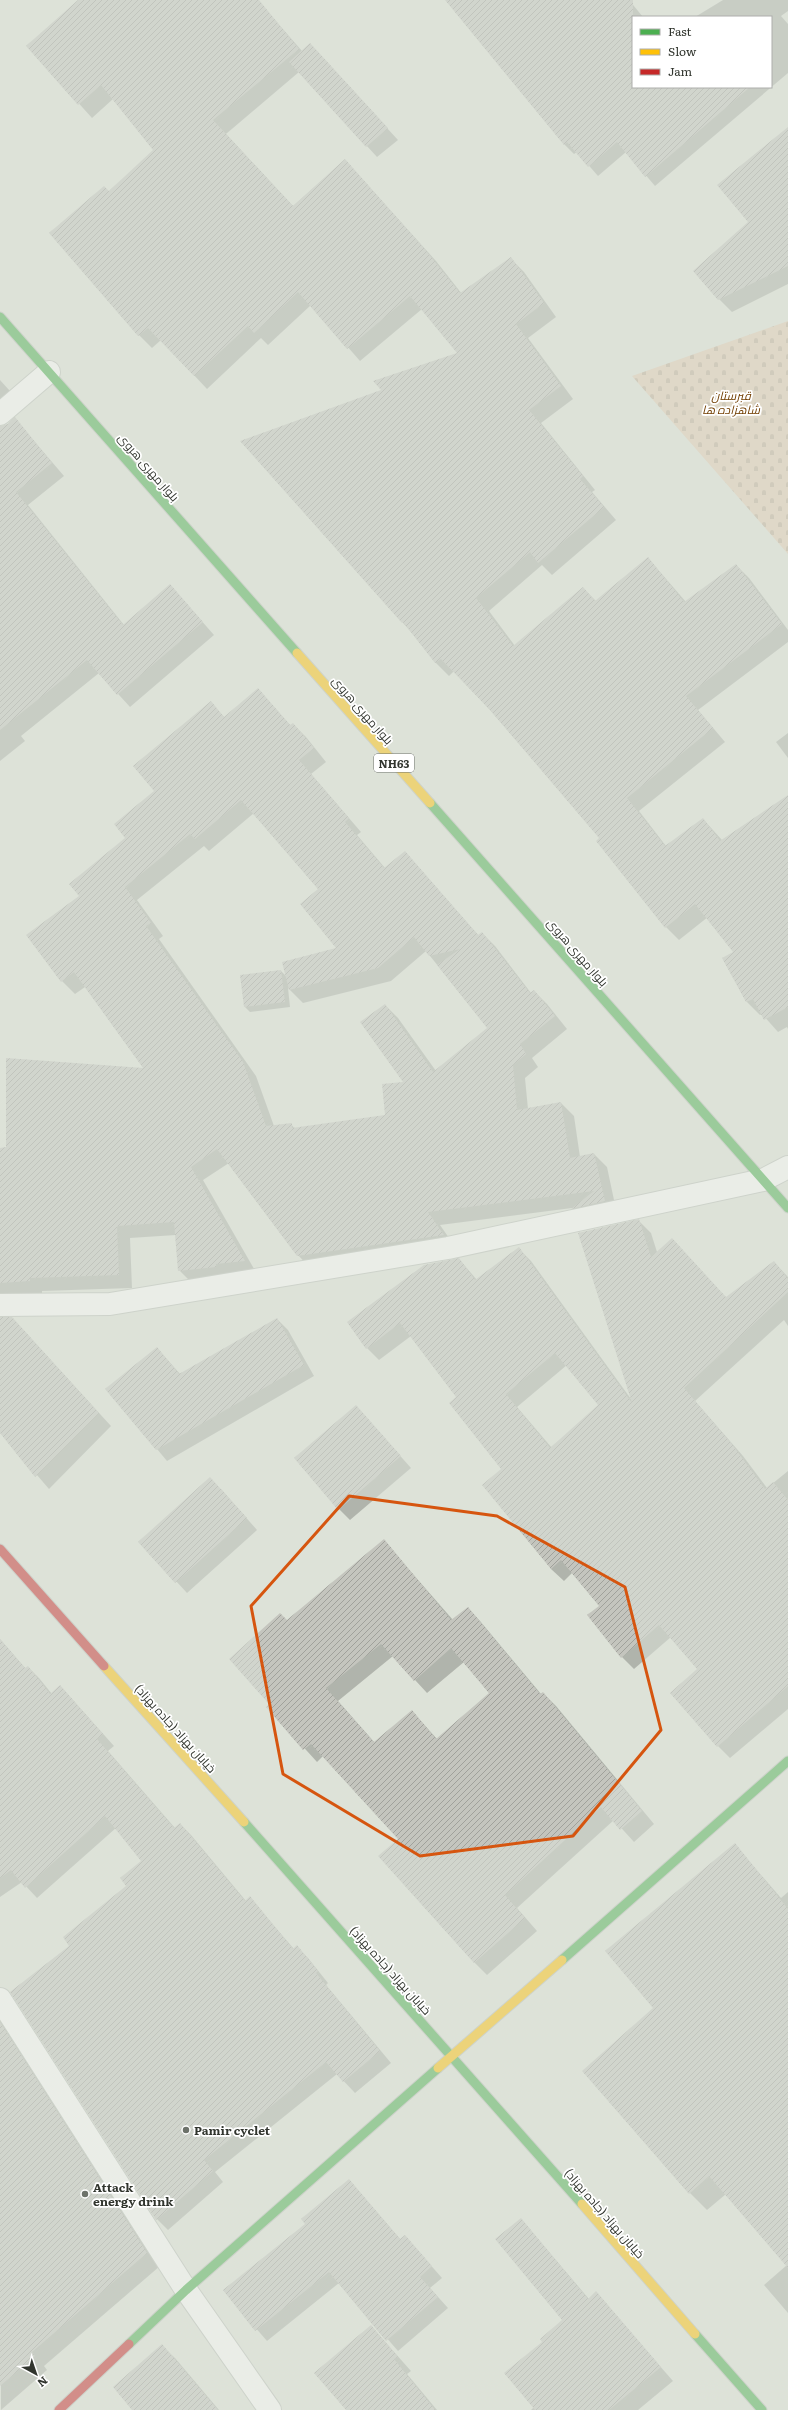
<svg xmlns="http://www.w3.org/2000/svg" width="788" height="2410" font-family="Literata,Cairo,serif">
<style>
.cemetery{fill:url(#cemetery-stones)}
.shadow{fill:#0003;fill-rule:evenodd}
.building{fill:url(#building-hatch);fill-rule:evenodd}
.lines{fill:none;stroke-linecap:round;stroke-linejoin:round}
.street-casing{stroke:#bcc0b9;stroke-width:24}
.fast-casing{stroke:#bcc0b9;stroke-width:11}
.slow-casing{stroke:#bcc0b9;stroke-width:11}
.jam-casing{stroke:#bcc0b9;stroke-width:11}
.street{stroke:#fafbf9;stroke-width:22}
.fast{stroke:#4caf50;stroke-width:9}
.slow{stroke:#ffc107;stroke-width:9}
.jam{stroke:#c62828;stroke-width:9}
.marked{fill:none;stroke:#d6550f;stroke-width:3;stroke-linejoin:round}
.poi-dot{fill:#6d726a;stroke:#fff;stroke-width:1.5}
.labels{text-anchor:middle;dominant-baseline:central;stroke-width:3.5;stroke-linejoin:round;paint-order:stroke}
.shield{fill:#fff;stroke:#6f726d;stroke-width:1}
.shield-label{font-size:11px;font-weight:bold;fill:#31352e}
.park-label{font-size:12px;font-style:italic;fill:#713e00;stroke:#fff}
.street-label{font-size:12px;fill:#31352e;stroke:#fff}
.poi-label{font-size:12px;font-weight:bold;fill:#31352e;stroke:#fff;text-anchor:start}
</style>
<defs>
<pattern id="cemetery-stones" width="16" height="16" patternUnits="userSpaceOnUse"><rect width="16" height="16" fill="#e2ccb3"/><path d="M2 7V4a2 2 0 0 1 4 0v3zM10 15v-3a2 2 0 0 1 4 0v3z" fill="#c2b09a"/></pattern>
<pattern id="building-hatch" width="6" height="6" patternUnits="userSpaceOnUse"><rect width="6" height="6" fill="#c4c5be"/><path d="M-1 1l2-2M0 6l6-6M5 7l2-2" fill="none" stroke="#a0a19b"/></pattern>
</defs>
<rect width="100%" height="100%" fill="#dde2d8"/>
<path class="cemetery" d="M 788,321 L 788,554 L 632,376 Z"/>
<path class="shadow" d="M 80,0 L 247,0 L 261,4 L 302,51 L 310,44 L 398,140 L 377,157 L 299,72 L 226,134 L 293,206 L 345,160 L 436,261 L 462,294 L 511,259 L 524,272 L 556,317 L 528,338 L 573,399 L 541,423 L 595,490 L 592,492 L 616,520 L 552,575 L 542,565 L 489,611 L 515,646 L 583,588 L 596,601 L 648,558 L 686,602 L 736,565 L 749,578 L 788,630 L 788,642 L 698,710 L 725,742 L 639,811 L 666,846 L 703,819 L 722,840 L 788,796 L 788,1029 L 787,1027 L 778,1032 L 762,1014 L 760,1015 L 747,1002 L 723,959 L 735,952 L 708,917 L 679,940 L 666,927 L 597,841 L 601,838 L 490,710 L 454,671 L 449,676 L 436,663 L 412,633 L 242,442 L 383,390 L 459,353 L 422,309 L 360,361 L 311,305 L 268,345 L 261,338 L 207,389 L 161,340 L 152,348 L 139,335 L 109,192 L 155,150 L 113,99 L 92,118 L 27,46 Z
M 446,0 L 629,0 L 643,17 L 633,17 L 633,87 L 771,87 L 771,17 L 695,17 L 723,0 L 788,0 L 788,11 L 781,16 L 788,24 L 788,73 L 655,186 L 626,152 L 598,176 L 577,152 L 574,154 L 564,144 Z
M 788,128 L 788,284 L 732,312 L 719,299 Z
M 0,380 L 19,401 L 0,421 Z
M 16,420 L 64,476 L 28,505 L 124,625 L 170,585 L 214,635 L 130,707 L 99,673 L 21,736 L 25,741 L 0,761 L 0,433 Z
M 258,689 L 291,726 L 293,724 L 306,737 L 326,762 L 311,774 L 361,832 L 357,835 L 385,868 L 405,852 L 479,936 L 482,933 L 495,946 L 531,993 L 534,991 L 547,1004 L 567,1029 L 532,1058 L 538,1067 L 525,1078 L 528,1109 L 561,1103 L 574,1116 L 580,1157 L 594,1154 L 607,1167 L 617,1214 L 585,1221 L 572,1208 L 440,1225 L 456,1248 L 311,1269 L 298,1255 L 229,1163 L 203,1180 L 257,1274 L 192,1283 L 179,1270 L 176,1235 L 130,1238 L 132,1288 L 42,1291 L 42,1294 L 0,1296 L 0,1149 L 7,1148 L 145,1069 L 85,987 L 75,994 L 62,981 L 27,935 L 80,896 L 127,838 L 211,703 L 225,718 ZM 254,813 L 319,890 L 338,949 L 287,977 L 281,971 L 245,1007 L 250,1012 L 290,1007 L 288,988 L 303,1003 L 391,981 L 426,951 L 488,1028 L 436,1071 L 398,1018 L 385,1005 L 404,1082 L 387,1116 L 295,1129 L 291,1124 L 274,1126 L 256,1076 L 159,939 L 163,936 L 137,900 L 204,846 L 209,851 Z
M 788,733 L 788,758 L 776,742 Z
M 639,1221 L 651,1233 L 657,1252 L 727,1298 L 774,1262 L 788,1277 L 788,1326 L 784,1320 L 695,1401 L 743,1456 L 767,1488 L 788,1471 L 788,1709 L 730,1758 L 718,1746 L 698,1669 L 671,1637 L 634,1669 L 622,1657 L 600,1606 L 572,1573 L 564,1581 L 551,1569 L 502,1469 L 458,1397 L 411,1336 L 379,1360 L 367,1348 L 459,1259 L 477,1280 L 519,1249 L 531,1261 L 631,1399 ZM 567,1365 L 600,1405 L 552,1448 L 517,1407 Z
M 0,1305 L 4,1310 L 0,1318 L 25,1332 L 111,1426 L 49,1489 L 0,1432 Z
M 277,1319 L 288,1330 L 314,1376 L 167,1461 L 107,1389 L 157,1348 L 181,1375 Z
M 356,1406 L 411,1468 L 350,1520 L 339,1509 Z
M 221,1489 L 257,1530 L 187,1593 L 140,1542 Z
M 384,1541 L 453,1620 L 468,1608 L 480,1621 L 541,1694 L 543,1693 L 556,1706 L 654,1824 L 634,1842 L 614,1820 L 517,1908 L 537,1931 L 487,1975 L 474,1962 L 399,1839 L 323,1756 L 317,1762 L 267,1707 L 271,1704 L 288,1621 ZM 393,1656 L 427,1693 L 464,1662 L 490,1694 L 437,1739 L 412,1711 L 375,1743 L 338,1701 Z
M 0,1639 L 26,1669 L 28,1667 L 39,1678 L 52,1694 L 60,1686 L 71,1698 L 114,1746 L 108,1751 L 175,1828 L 180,1824 L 191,1835 L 246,1901 L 250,1898 L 294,1949 L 297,1947 L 308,1958 L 328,1983 L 326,1985 L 391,2063 L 355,2093 L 337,2074 L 215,2172 L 223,2182 L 168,2230 L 157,2219 L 71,1946 L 127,1886 L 143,1861 L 116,1828 L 37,1898 L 22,1882 L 0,1897 Z
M 735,1845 L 781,1898 L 788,1892 L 788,2313 L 764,2285 L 787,2265 L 726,2194 L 707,2210 L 690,2193 L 655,2008 Z
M 0,2018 L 160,2266 L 44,2366 L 47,2370 L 1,2410 Z
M 349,2180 L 401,2240 L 405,2236 L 442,2278 L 430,2288 L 448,2308 L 398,2351 L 339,2283 L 267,2341 L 224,2291 L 306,2224 Z
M 521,2219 L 589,2299 L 596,2293 L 673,2381 L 638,2410 L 531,2410 L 534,2407 L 544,2342 L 564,2321 Z
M 371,2326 L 411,2371 L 407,2374 L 437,2410 L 347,2410 Z
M 162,2346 L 175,2358 L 219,2410 L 134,2410 Z"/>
<path class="building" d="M 78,0 L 259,0 L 299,49 L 213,120 L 293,206 L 345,159 L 423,247 L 460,293 L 511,257 L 544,303 L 516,324 L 561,386 L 529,410 L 583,476 L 580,479 L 604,507 L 538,563 L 530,552 L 476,598 L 513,646 L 583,587 L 595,601 L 648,557 L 684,602 L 736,564 L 782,624 L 686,696 L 713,728 L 627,798 L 665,846 L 703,818 L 720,841 L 788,795 L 788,1007 L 764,1020 L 753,999 L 746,1002 L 722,958 L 733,952 L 695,904 L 665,928 L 596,841 L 599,838 L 490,710 L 441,659 L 435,663 L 403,622 L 402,623 L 240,441 L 381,390 L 373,381 L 457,353 L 410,296 L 347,349 L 298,292 L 254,333 L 248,326 L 194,376 L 148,328 L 138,336 L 49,233 L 104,186 L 109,191 L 153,150 L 101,85 L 78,105 L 26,46 Z
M 445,0 L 633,0 L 633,87 L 750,87 L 645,177 L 617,142 L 588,167 L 567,142 L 564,145 Z
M 310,43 L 388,128 L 366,147 L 289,62 Z
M 788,127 L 788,266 L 718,300 L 693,271 L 748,222 L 717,185 Z
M 15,417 L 52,463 L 16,492 L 123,625 L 170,584 L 203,622 L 117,695 L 87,660 L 0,730 L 0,426 L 8,424 Z
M 258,688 L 290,725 L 293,723 L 314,748 L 299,760 L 349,818 L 345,822 L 384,868 L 405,851 L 478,935 L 482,932 L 530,993 L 534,990 L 555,1016 L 520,1044 L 526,1054 L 513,1065 L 517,1110 L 561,1102 L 570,1158 L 594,1153 L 605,1201 L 571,1209 L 594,1191 L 428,1212 L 444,1235 L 297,1256 L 217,1149 L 191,1167 L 245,1261 L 216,1264 L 216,1267 L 178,1271 L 174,1222 L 117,1226 L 119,1275 L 30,1278 L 30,1281 L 0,1283 L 0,1148 L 6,1147 L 6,1058 L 143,1068 L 74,972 L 61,982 L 26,935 L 79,896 L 69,884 L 125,838 L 114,824 L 154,791 L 133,766 L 211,701 L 224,717 ZM 241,800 L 318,889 L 300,904 L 336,948 L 282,962 L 289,990 L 378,968 L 414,937 L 429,956 L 460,949 L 437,965 L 487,1028 L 433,1072 L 385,1004 L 360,1022 L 403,1082 L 382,1084 L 385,1115 L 292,1128 L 292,1123 L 266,1126 L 243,1062 L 146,926 L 151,923 L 125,887 L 190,834 L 195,839 Z
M 281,970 L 285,1002 L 244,1007 L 240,975 Z
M 639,1219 L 651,1257 L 672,1238 L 726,1297 L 774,1261 L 788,1279 L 788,1292 L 684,1388 L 731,1443 L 765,1489 L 773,1482 L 788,1500 L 788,1686 L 717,1747 L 670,1693 L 697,1669 L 659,1625 L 621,1658 L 587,1615 L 599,1606 L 561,1560 L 551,1569 L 482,1485 L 501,1469 L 449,1403 L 456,1397 L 400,1323 L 366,1349 L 347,1322 L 424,1265 L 459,1258 L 475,1280 L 519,1247 L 632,1403 L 578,1233 ZM 555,1353 L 598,1405 L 550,1448 L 506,1394 Z
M 0,1317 L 12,1317 L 99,1413 L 35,1477 L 0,1433 Z
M 277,1318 L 304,1365 L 156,1450 L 105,1389 L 157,1347 L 179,1374 Z
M 356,1405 L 401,1456 L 338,1510 L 294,1458 Z
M 210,1477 L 247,1518 L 175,1583 L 138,1542 Z
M 384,1539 L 451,1620 L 468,1607 L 540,1694 L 543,1692 L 642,1811 L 620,1830 L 601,1807 L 505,1895 L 525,1918 L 474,1963 L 378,1856 L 398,1839 L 311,1744 L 303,1750 L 266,1707 L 269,1704 L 229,1659 L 280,1613 L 287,1620 ZM 381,1644 L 414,1681 L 451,1648 L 489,1693 L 436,1739 L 412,1710 L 374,1742 L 326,1688 Z
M 0,1639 L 25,1668 L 28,1666 L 50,1694 L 60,1685 L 103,1734 L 97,1739 L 174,1828 L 180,1823 L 245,1901 L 250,1896 L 293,1949 L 297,1945 L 318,1971 L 316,1973 L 380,2051 L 343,2082 L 326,2062 L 204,2160 L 213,2171 L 156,2220 L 10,1992 L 69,1946 L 63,1937 L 126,1886 L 120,1878 L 141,1861 L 105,1816 L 25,1888 L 11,1870 L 0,1878 Z
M 735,1843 L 788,1909 L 788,2268 L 709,2176 L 689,2194 L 582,2071 L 653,2008 L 605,1951 Z
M 0,2022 L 147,2253 L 32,2352 L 35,2356 L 0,2386 Z
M 349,2179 L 400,2239 L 405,2235 L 432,2266 L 420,2277 L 438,2297 L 386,2341 L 329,2272 L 255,2331 L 223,2290 L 305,2224 L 301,2219 Z
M 521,2218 L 588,2299 L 596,2291 L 661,2367 L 609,2410 L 535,2410 L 504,2373 L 542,2342 L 540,2339 L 562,2320 L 495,2239 Z
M 371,2325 L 398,2357 L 394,2359 L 435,2410 L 346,2410 L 314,2373 Z
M 162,2344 L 218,2410 L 132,2410 L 113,2387 Z"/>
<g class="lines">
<defs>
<path id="street" d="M 0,414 L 49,372
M 0,1305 L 110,1304 L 448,1248 L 763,1180 L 788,1167
M 0,1999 L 186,2290 L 270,2410"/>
<path id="fast" d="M 0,317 L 297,653
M 430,803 L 788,1208
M 244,1822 L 582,2204
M 562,1960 L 788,1761
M 695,2334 L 762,2410
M 129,2344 L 186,2290 L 438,2068"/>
<path id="slow" d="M 297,653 L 430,803
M 104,1666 L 244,1822
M 438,2068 L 562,1960
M 582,2204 L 695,2334"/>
<path id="jam" d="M 0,1549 L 104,1666
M 59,2410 L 129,2344"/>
</defs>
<use href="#street" class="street-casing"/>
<use href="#fast" class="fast-casing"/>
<use href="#slow" class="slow-casing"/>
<use href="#jam" class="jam-casing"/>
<use href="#street" class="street"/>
<use href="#fast" class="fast"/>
<use href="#slow" class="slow"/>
<use href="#jam" class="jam"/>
</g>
<path d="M0 0H788V2410H0ZM 349,1496 L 497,1516 L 625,1587 L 661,1730 L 573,1836 L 420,1856 L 283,1774 L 251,1606 Z" fill="#dde2d8" fill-opacity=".55" fill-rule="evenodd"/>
<path class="marked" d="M 349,1496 L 497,1516 L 625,1587 L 661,1730 L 573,1836 L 420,1856 L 283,1774 L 251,1606 Z"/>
<g class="poi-dot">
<circle cx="186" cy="2130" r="4"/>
<circle cx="85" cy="2194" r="4"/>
</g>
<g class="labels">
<rect class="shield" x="374" y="754" width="40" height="18" rx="3"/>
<g class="shield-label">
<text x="394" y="763">NH63</text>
</g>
<g class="park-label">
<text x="731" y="395">قبرستان<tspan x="731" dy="14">شاهزاده ها</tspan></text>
</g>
<g class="street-label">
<text transform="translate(149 467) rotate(49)">بلوار مهری هروی</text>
<text transform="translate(363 710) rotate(49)">بلوار مهری هروی</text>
<text transform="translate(578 952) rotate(49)">بلوار مهری هروی</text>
<text transform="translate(176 1728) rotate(48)">خیابان بهزاد (جاده بهزاد)</text>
<text transform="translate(391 1970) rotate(48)">خیابان بهزاد (جاده بهزاد)</text>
<text transform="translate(605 2213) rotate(49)">خیابان بهزاد (جاده بهزاد)</text>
</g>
<g class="poi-label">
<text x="194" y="2130">Pamir cyclet</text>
<text x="93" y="2187">Attack<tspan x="93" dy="14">energy drink</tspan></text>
</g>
</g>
<rect x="632" y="16" width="140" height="72" fill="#ffffff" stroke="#adaeab"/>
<rect x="640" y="29" width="20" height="6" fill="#4caf50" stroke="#adaeab"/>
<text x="668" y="36" font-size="12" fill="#31352e">Fast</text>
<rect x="640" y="49" width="20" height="6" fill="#ffc107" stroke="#adaeab"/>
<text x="668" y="56" font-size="12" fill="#31352e">Slow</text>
<rect x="640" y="69" width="20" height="6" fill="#c62828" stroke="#adaeab"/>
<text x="668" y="76" font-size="12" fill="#31352e">Jam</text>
<g transform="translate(36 2374) rotate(140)" stroke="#ffffff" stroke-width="3" paint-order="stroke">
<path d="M0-3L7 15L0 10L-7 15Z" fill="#31352e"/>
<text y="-6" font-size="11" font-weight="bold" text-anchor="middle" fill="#31352e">N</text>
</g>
</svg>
